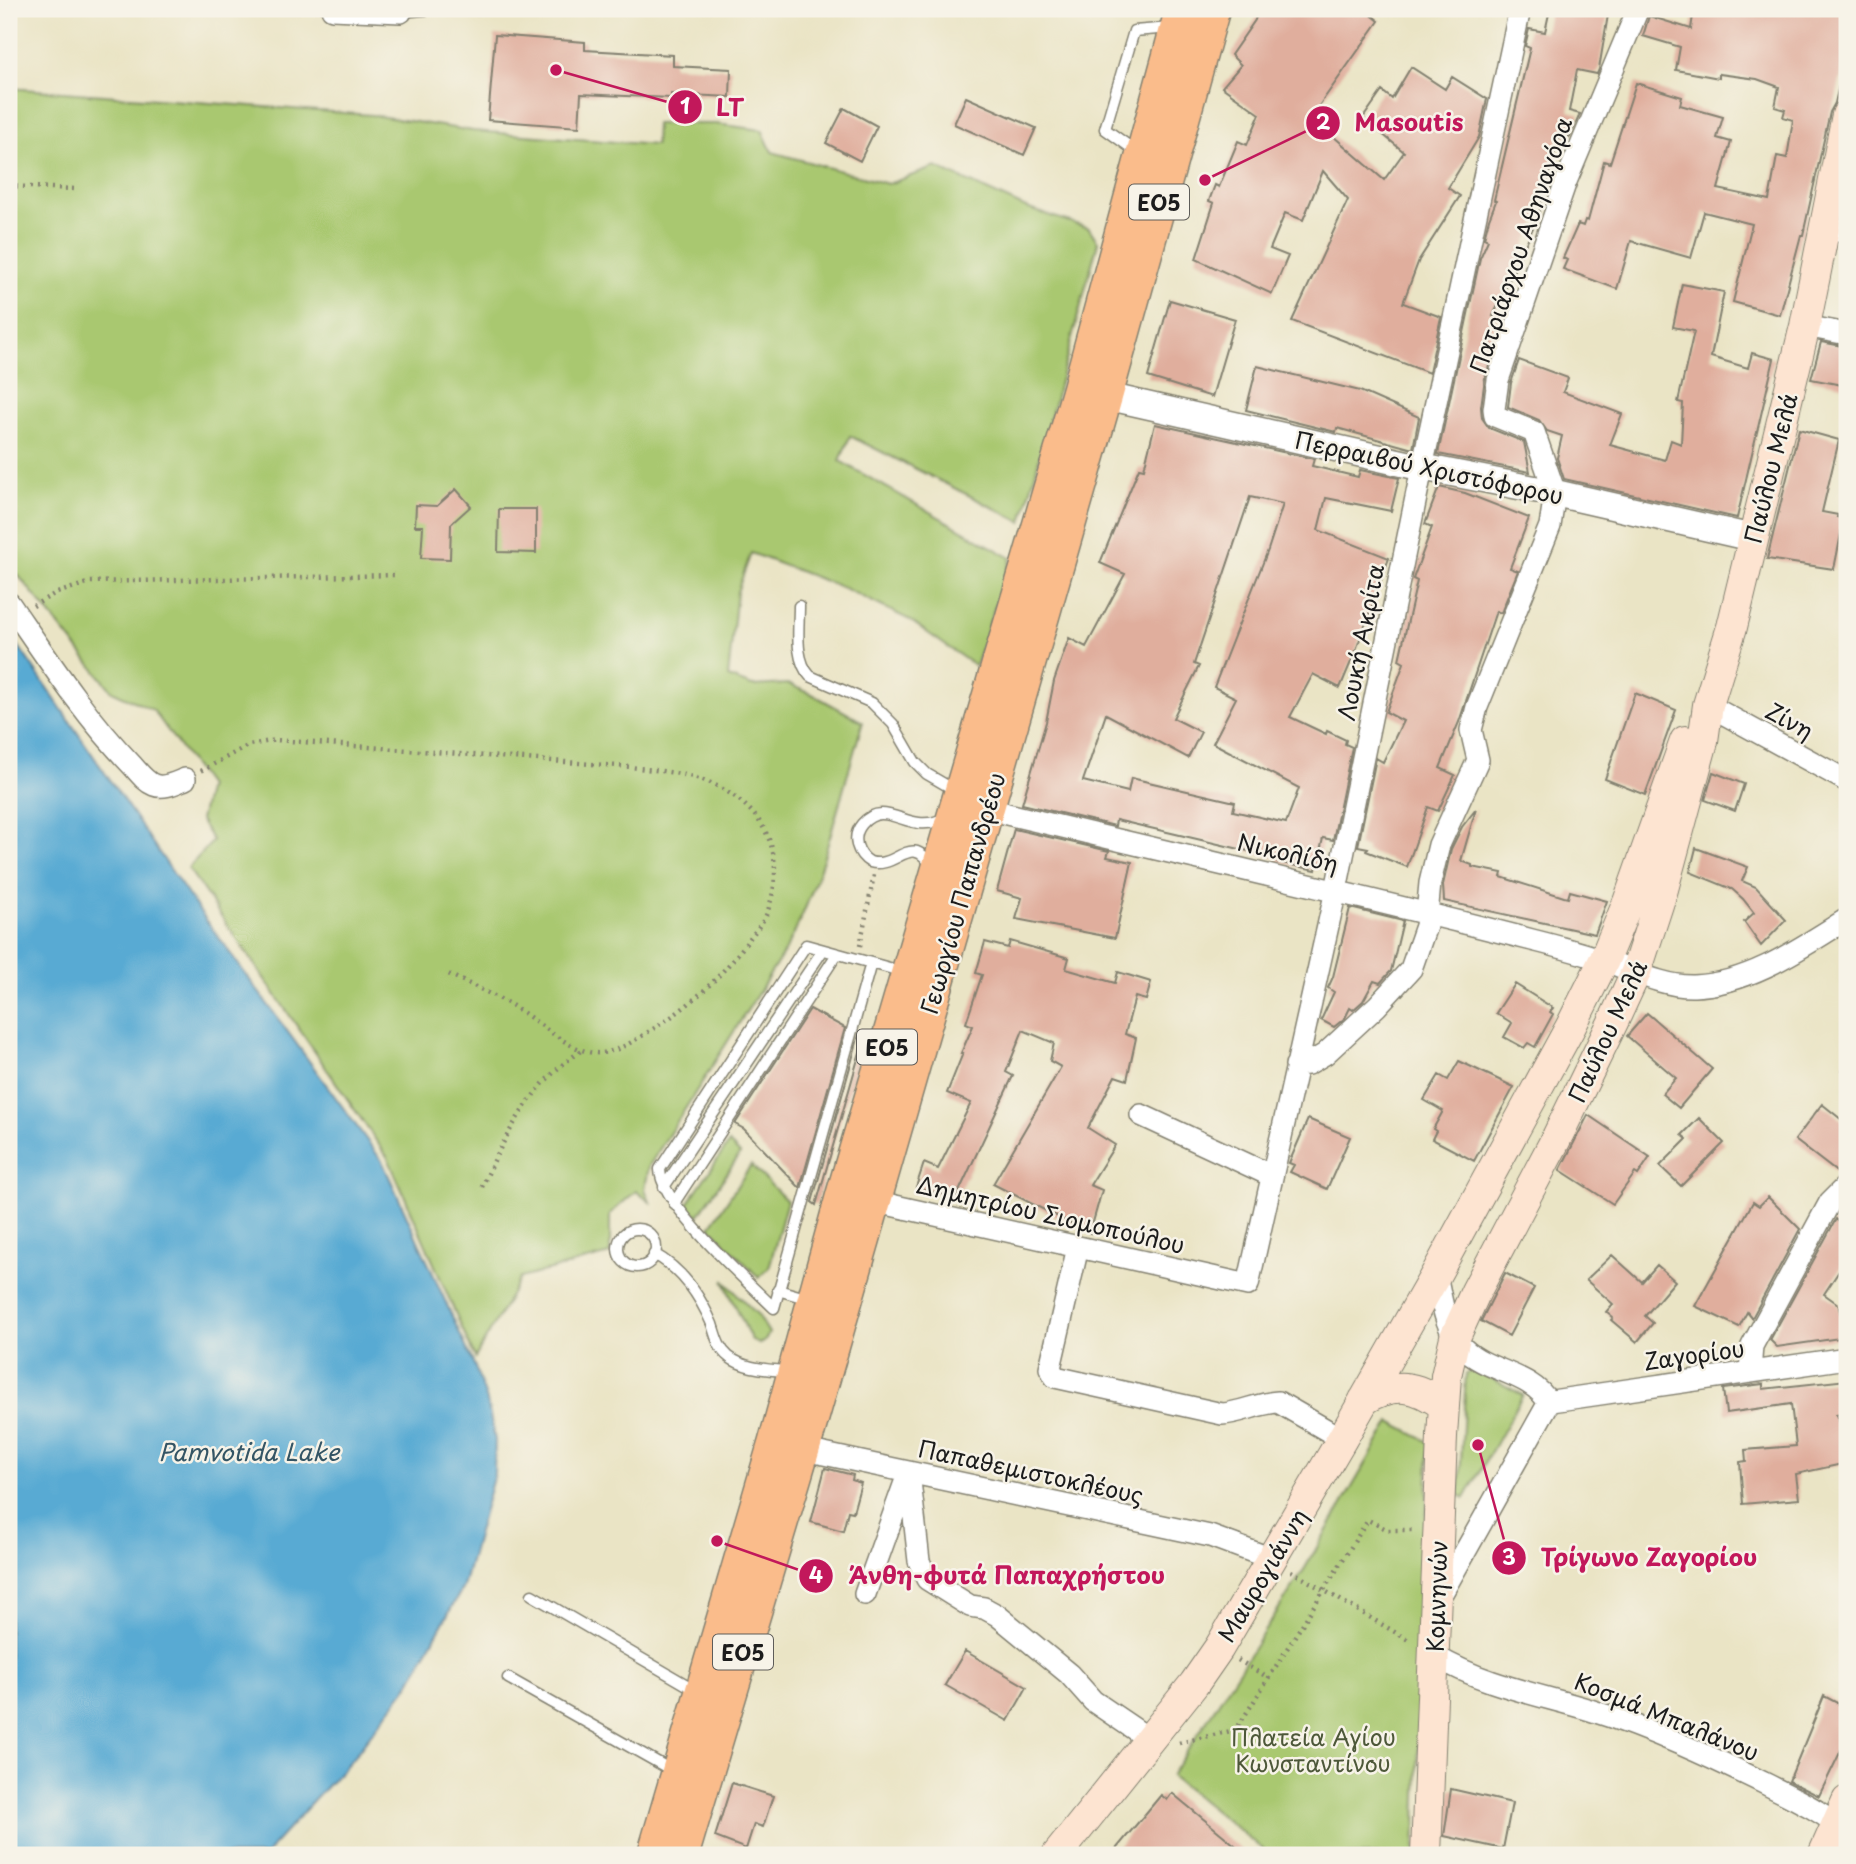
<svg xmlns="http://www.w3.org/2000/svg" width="1856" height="1864" font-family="'Playpen Sans',sans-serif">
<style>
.green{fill:#a9c870;stroke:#627246;stroke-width:2}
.water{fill:#58aad3;stroke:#3a6378;stroke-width:2}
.building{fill:#e0ae9d;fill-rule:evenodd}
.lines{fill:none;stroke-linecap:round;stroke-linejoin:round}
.service-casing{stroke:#838070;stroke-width:13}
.minor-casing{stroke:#838070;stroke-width:24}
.tertiary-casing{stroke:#838070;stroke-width:29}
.secondary-casing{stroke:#838070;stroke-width:32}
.primary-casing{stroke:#838070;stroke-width:36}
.path{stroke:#838070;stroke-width:4.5;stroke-dasharray:2 5;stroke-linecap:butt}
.service{stroke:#fff;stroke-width:10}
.minor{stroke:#fff;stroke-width:21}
.tertiary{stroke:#fff;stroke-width:26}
.secondary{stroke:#fde4d1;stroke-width:30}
.primary{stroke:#fabc8b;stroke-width:33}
.labels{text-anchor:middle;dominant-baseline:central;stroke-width:5;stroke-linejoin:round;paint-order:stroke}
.shield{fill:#f7f3e8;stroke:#5e5c59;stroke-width:2}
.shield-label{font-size:21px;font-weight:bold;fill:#1c1c1c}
.street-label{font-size:23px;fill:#1c1c1c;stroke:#f7f3e8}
.park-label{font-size:23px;fill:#4d5839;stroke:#f7f3e8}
.water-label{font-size:24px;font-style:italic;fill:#345565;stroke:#f7f3e8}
.leader{fill:none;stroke:#c2185b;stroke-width:2.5}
.callout-dot{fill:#c2185b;stroke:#f7f3e8;stroke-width:2.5}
.mark-label{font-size:21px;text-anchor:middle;font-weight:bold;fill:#fff}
.callout-label{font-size:24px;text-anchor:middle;font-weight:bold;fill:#c2185b;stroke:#f7f3e8;stroke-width:5;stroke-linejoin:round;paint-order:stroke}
</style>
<rect width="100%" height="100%" fill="#f7f3e8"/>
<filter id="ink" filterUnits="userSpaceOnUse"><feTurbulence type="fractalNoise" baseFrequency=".0143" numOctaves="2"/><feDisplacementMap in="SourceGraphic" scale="14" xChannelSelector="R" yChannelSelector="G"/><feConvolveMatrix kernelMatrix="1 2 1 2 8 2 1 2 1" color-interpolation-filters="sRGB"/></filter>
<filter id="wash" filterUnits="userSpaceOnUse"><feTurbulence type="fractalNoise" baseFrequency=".00686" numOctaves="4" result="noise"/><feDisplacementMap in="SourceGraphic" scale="28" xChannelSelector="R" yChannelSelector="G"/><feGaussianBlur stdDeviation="1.57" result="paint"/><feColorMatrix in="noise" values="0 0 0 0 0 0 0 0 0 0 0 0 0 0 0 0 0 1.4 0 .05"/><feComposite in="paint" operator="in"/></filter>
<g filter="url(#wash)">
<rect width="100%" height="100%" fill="#eae4c5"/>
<path class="green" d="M 9,88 L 372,115 L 473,131 L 655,145 L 656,124 L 716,124 L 762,130 L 772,152 L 888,184 L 936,167 L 1026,208 L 1089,228 L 1098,242 L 1022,522 L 850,436 L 840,461 L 1011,558 L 975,666 L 908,619 L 844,588 L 751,553 L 737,592 L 728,677 L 752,686 L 788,684 L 812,694 L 863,722 C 839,798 824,879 786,949 L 649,1166 L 645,1189 L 650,1202 L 636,1191 L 610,1214 L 610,1254 L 520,1278 L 475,1358 L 388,1158 L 188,868 L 213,841 L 200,820 L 208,786 L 153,710 L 112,691 L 9,564 Z
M 729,1143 L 740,1154 L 698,1216 L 687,1204 Z
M 751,1165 L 787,1201 L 769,1268 L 759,1278 L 710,1227 Z
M 723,1280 L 758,1315 L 769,1333 L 765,1341 L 759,1344 L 751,1339 Z
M 1474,1369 L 1523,1395 L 1465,1498 L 1459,1495 L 1466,1374 Z
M 1390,1422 L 1429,1442 L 1415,1855 L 1262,1855 L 1264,1850 L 1171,1776 L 1305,1568 Z"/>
<path class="water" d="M 9,632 L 190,898 L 382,1161 L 475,1367 L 487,1401 L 495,1440 L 494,1474 L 463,1587 L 408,1686 L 351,1760 L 272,1846 L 266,1855 L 9,1855 Z"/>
<g id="blocks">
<path class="building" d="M 1258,9 L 1364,9 L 1379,21 L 1311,117 L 1384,180 L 1404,152 L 1363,118 L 1382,91 L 1392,99 L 1411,67 L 1445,89 L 1452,77 L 1487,99 L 1479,137 L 1448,188 L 1460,196 L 1419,260 L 1403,303 L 1441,317 L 1429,373 L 1292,321 L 1348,200 L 1323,171 L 1303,220 L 1285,213 L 1270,249 L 1288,256 L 1272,294 L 1196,259 L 1214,203 L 1209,201 L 1215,185 L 1219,187 L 1238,141 L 1247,145 L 1260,114 L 1222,87 L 1241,65 L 1231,55 L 1255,20 Z
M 1550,9 L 1609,9 L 1599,69 L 1597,74 L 1577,70 L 1569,111 L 1580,114 L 1570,137 L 1560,133 L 1537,219 L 1493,316 L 1497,317 L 1489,349 L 1494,351 L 1485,378 L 1481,407 L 1482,418 L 1489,428 L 1524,442 L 1530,472 L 1438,454 L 1480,258 L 1488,240 L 1484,238 L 1489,219 L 1496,201 L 1494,200 L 1530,48 L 1525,46 L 1529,29 L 1545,32 Z
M 1694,9 L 1847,9 L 1847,51 L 1835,103 L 1830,112 L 1803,235 L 1801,235 L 1780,315 L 1733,302 L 1752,224 L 1704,212 L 1691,258 L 1631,241 L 1617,289 L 1563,269 L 1567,260 L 1563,258 L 1578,224 L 1583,226 L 1585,220 L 1588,221 L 1604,161 L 1610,163 L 1636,83 L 1682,97 L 1680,105 L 1723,117 L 1717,138 L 1731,142 L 1718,189 L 1769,200 L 1777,156 L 1787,158 L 1793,120 L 1783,117 L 1785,110 L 1775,107 L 1779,87 L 1757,79 L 1719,74 L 1719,78 L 1676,70 L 1680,47 L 1643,36 L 1649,16 L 1691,29 Z
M 495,35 L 585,42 L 585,50 L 673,55 L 673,66 L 731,69 L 730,97 L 671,94 L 671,98 L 581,94 L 579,127 L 488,120 Z
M 966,97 L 1036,128 L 1024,155 L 954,124 Z
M 844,108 L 877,126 L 860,161 L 826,143 Z
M 1682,284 L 1724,292 L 1711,357 L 1748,368 L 1752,353 L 1774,359 L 1737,518 L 1564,479 L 1557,458 L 1562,436 L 1547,431 L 1539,420 L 1508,407 L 1511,383 L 1519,360 L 1568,378 L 1563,392 L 1622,414 L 1610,445 L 1665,460 L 1671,440 L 1681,444 L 1683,403 L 1678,402 L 1694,331 L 1673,327 Z
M 1170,300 L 1235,319 L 1212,397 L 1148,377 Z
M 1821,342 L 1847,347 L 1847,386 L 1811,379 Z
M 1257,366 L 1360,391 L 1419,417 L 1413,449 L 1337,428 L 1336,432 L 1246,410 Z
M 1155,424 L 1314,459 L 1312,466 L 1358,477 L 1360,470 L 1399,478 L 1391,511 L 1326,498 L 1318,530 L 1389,558 L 1356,650 L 1340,688 L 1313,674 L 1290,717 L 1326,734 L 1327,731 L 1346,740 L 1345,744 L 1352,747 L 1333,840 L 1323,838 L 1316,870 L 1277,862 L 1278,858 L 1116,820 L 1115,826 L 1022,804 L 1046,722 L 1054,681 L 1069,638 L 1086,647 L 1125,574 L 1100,563 L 1139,468 L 1144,469 ZM 1250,497 L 1283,504 L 1268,550 L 1214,687 L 1236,698 L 1213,743 L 1299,788 L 1286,823 L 1233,811 L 1235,802 L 1131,778 L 1128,792 L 1083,781 L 1106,714 L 1188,758 L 1201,732 L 1173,718 L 1199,666 L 1194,664 Z
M 1799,429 L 1839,440 L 1822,512 L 1838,515 L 1837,517 L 1844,519 L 1834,569 L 1767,559 Z
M 1439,487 L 1465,493 L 1529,518 L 1510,568 L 1518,571 L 1501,613 L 1496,611 L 1459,722 L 1440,768 L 1455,775 L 1438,811 L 1428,807 L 1407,867 L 1366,851 L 1368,848 L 1358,846 L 1376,758 L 1383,762 L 1403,721 L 1386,712 L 1404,663 L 1399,660 L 1417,581 L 1413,579 L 1432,527 L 1425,524 Z
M 456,489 L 471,506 L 451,524 L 450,559 L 421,558 L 423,526 L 415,526 L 416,505 L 437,506 Z
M 499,509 L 536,509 L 536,553 L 498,552 Z
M 1635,693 L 1676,710 L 1645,795 L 1605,779 Z
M 1713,772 L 1744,784 L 1735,811 L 1705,800 Z
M 1476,809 L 1461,861 L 1472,865 L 1472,867 L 1502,873 L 1501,877 L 1564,897 L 1568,898 L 1570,891 L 1607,901 L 1595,934 L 1444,901 L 1443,885 L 1451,849 L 1462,827 Z
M 1014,829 L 1109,851 L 1107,857 L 1132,862 L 1115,938 L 1016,919 L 1022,898 L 997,891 Z
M 1696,848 L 1748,867 L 1742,881 L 1756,887 L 1786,920 L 1761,946 L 1744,922 L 1754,913 L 1743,899 L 1732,889 L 1690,872 Z
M 1350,908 L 1403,921 L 1391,971 L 1380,983 L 1374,981 L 1363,1001 L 1353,1010 L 1350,1008 L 1345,1018 L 1334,1027 L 1321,1020 L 1334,992 L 1328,988 L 1333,977 Z
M 1010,941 L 1069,958 L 1066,969 L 1115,983 L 1118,972 L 1151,982 L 1146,1000 L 1135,997 L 1125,1034 L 1136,1038 L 1127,1080 L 1115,1076 L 1088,1128 L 1115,1145 L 1090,1185 L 1102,1190 L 1090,1233 L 993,1184 L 1061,1067 L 1050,1061 L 1054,1043 L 1023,1030 L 1006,1072 L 1013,1076 L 956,1198 L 916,1187 L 924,1163 L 938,1169 L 971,1103 L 947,1093 L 963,1053 L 961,1053 L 973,1026 L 966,1023 L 982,975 L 976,973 L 985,942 L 1008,948 Z
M 1515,984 L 1553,1008 L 1550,1012 L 1553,1014 L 1535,1047 L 1528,1043 L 1524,1048 L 1504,1037 L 1512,1023 L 1496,1013 Z
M 810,1009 L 845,1028 L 800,1188 L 744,1129 L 735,1124 Z
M 1647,1013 L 1712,1069 L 1679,1108 L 1662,1094 L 1676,1078 L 1627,1036 Z
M 859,1035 L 864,1038 L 816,1205 L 812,1202 Z
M 1459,1061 L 1514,1087 L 1474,1161 L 1432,1139 L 1436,1131 L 1433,1129 L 1443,1111 L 1424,1100 L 1439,1075 L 1448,1080 Z
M 1822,1104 L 1847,1124 L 1847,1161 L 1838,1173 L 1795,1140 Z
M 1588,1115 L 1650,1157 L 1638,1175 L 1635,1173 L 1613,1204 L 1560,1170 Z
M 1699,1118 L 1724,1143 L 1681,1186 L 1660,1166 L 1687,1139 L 1682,1135 Z
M 1308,1119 L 1350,1137 L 1327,1189 L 1290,1172 L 1294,1165 L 1289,1163 Z
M 1768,1197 L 1800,1229 L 1752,1318 L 1747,1312 L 1739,1327 L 1695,1306 L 1753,1202 L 1759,1206 Z
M 1836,1219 L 1847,1229 L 1847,1259 L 1824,1294 L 1838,1304 L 1847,1337 L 1777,1347 L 1770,1340 Z
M 1612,1255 L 1642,1282 L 1657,1265 L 1675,1281 L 1645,1316 L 1653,1323 L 1637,1342 L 1611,1320 L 1613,1318 L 1606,1312 L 1613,1304 L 1586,1280 Z
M 1505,1273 L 1534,1288 L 1509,1336 L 1481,1321 Z
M 1847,1380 L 1847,1413 L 1836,1415 L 1847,1435 L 1847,1463 L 1796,1474 L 1799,1499 L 1743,1504 L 1740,1462 L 1746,1461 L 1745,1450 L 1796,1446 L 1791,1404 L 1726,1413 L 1723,1389 L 1763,1384 L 1763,1389 Z
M 825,1468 L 853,1475 L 852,1480 L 861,1483 L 853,1512 L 848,1511 L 843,1531 L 811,1522 Z
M 965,1651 L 1027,1687 L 1008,1721 L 945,1685 Z
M 1824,1696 L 1847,1708 L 1847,1738 L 1819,1796 L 1789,1781 Z
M 732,1783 L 773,1796 L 763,1827 L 754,1824 L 746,1849 L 715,1837 Z
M 1451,1789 L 1512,1803 L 1503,1849 L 1444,1836 Z
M 1172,1793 L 1247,1855 L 1111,1855 L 1161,1795 L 1167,1800 Z"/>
</g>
</g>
<g filter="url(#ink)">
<use href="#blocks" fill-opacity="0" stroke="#838070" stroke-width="2"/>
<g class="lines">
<defs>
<path id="service" d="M 401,12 L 435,9
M 1137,152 L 1105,129 L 1134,31 L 1171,28
M 799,606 C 799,628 794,659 810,676 L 872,703 L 893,724 L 915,762 L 927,774 L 958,792
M 932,867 C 911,831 897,870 870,862 C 863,858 859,852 857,845 C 855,837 857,830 862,824 C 880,803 899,821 919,823 C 929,824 938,822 946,817
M 871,963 L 774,1308 C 748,1282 659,1203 660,1169 L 806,945 L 904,972
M 664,1187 L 823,950
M 674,1203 L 837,954
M618 1248a19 19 0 1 1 38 0a19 19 0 1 1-38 0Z
M 654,1254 C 682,1269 700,1296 712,1324 C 716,1336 718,1348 729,1357 C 746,1370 771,1369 791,1372
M 778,1290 L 809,1299
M 532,1595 L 699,1692
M 508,1678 L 673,1771"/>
<path id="minor" d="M 332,9 L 401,12
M 1824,229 L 1838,231 L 1847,228
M 1805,326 L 1847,334
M 9,603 C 47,658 84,715 130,763 C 137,770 144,781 154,785 C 164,789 175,783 185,779
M 1708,705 L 1847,781
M 976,802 L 1007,814 C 1182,855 1357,895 1532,940 C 1556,946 1579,952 1603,960 C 1632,970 1663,987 1694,986 C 1750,984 1802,947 1847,919
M 1296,1065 L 1308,1064 L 1325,1054 L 1377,1006 L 1411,969 L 1426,926 L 1430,883 L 1439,845 L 1478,760 L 1471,730 L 1477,707 L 1550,526 L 1555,493 L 1534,432 L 1495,416 L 1494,409 L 1498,380 L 1565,184 L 1638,9
M 1141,1115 L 1272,1176
M 864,1199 L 1248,1285 L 1336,890 L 1423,463 L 1520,9
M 1078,1247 L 1050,1368 L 1055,1377 L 1222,1414 C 1241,1413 1258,1403 1278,1402 L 1342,1439
M 1436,1274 C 1441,1297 1445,1332 1464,1349 C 1488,1372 1532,1373 1549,1403
M 1750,1372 L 1752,1346 L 1830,1202 L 1847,1185
M 791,1447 L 1210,1536 L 1272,1559
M 909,1472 L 919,1561 L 927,1579 L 970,1606 L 984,1608 L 997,1615 L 1069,1674 L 1093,1701 L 1149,1739
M 865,1594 L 908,1474
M 1438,1600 L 1547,1406 L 1552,1401 L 1847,1358
M 1435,1656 C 1484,1685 1537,1694 1590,1710 C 1651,1729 1711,1757 1768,1785 C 1794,1798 1824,1812 1846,1832"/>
<path id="tertiary" d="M 1088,392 L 1411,465 L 1555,493 L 1753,538"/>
<path id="secondary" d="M 1364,1400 C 1393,1382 1416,1384 1444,1406
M 1057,1855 L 1194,1684 L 1219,1648 L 1342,1439 L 1436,1274 L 1571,1026 L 1604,960 L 1628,902 L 1685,741
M 1426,1855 L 1442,1436 L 1446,1376 L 1455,1337 L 1476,1291 L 1556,1139 L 1613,1022 L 1636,972 L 1663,889 L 1703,741 L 1708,705 L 1732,627 L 1805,326 L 1847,115
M 1823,1855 L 1847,1801"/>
<path id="primary" d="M 654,1855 L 775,1443 L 843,1194 L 1079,390 L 1182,9
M 682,1855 L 803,1449 L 1106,395 L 1213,9"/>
</defs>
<use href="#service" class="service-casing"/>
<use href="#minor" class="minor-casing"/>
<use href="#tertiary" class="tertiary-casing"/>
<use href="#secondary" class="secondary-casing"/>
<use href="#primary" class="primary-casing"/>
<path class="path" d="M 9,186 L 75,189
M 33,606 L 54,594 L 90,582 L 396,575
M 201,771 L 249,745 L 276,740 L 631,767 C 659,771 693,773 719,787 C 766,812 786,855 769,907 C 766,919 757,929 750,938 C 723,975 692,1005 653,1029 C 638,1038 615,1055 595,1053 C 569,1051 537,1020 513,1006 C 492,994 469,984 446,973
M 860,946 L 874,875
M 1843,1072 L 1847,1067
M 482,1187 C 504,1137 533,1081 581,1051
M 1291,1571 L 1410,1641
M 1238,1660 L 1267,1677
M 1179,1743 L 1235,1730 L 1239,1725 L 1368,1520 L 1388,1530 L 1414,1530"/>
<use href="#service" class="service"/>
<use href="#minor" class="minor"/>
<use href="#tertiary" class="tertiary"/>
<use href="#secondary" class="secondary"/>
<use href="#primary" class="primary"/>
</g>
</g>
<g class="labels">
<g class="shield">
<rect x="1129" y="184.5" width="60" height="35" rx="5"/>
<rect x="857" y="1029.5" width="60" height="35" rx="5"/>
<rect x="713" y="1634.5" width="60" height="35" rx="5"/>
</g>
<g class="shield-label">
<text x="1159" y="202">ΕΟ5</text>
<text x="887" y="1047">ΕΟ5</text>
<text x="743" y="1652">ΕΟ5</text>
</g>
<g class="street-label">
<text transform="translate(1520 245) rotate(-71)">Πατριάρχου Αθηναγόρα</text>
<text transform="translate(1429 467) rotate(12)">Περραιβού Χριστόφορου</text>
<text transform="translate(1770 468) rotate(-76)">Παύλου Μελά</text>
<text transform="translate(1360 642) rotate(-79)">Λουκή Ακρίτα</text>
<text transform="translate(1790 720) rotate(29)">Ζίνη</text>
<text transform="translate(1288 852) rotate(13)">Νικολίδη</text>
<text transform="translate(962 893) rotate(-74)">Γεωργίου Παπανδρέου</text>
<text transform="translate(1607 1031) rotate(-65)">Παύλου Μελά</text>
<text transform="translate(1051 1214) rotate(13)">Δημητρίου Σιομοπούλου</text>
<text transform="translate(1694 1354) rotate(-8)">Ζαγορίου</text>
<text transform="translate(1031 1471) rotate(12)">Παπαθεμιστοκλέους</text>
<text transform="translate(1262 1575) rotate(-59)">Μαυρογιάννη</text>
<text transform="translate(1436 1596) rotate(-88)">Κομνηνών</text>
<text transform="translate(1667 1716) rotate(22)">Κοσμά Μπαλάνου</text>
</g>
<g class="park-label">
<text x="1313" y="1736">Πλατεία Αγίου<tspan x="1313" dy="26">Κωνσταντίνου</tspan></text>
</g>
<g class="water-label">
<text x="249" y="1451">Pamvotida Lake</text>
</g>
</g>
<path class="leader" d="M556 70L685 107M1205 180L1323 123M1478 1445L1509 1558M717 1541L816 1576"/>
<g class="callout-dot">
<circle cx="556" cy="70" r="7"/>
<circle cx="1205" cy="180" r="7"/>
<circle cx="1478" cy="1445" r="7"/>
<circle cx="717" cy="1541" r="7"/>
<circle cx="685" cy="107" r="18"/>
<circle cx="1323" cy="123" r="18"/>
<circle cx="1509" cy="1558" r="18"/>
<circle cx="816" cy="1576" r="18"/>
</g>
<g class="mark-label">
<text x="685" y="114">1</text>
<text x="1323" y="130">2</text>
<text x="1509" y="1565">3</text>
<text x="816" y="1583">4</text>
</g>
<g class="callout-label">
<text x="730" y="116">LT</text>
<text x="1409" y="131">Masoutis</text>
<text x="1649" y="1566">Τρίγωνο Ζαγορίου</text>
<text x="1007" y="1584">Άνθη-φυτά Παπαχρήστου</text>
</g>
<rect width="1856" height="1864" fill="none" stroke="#f7f3e8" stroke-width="35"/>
</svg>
